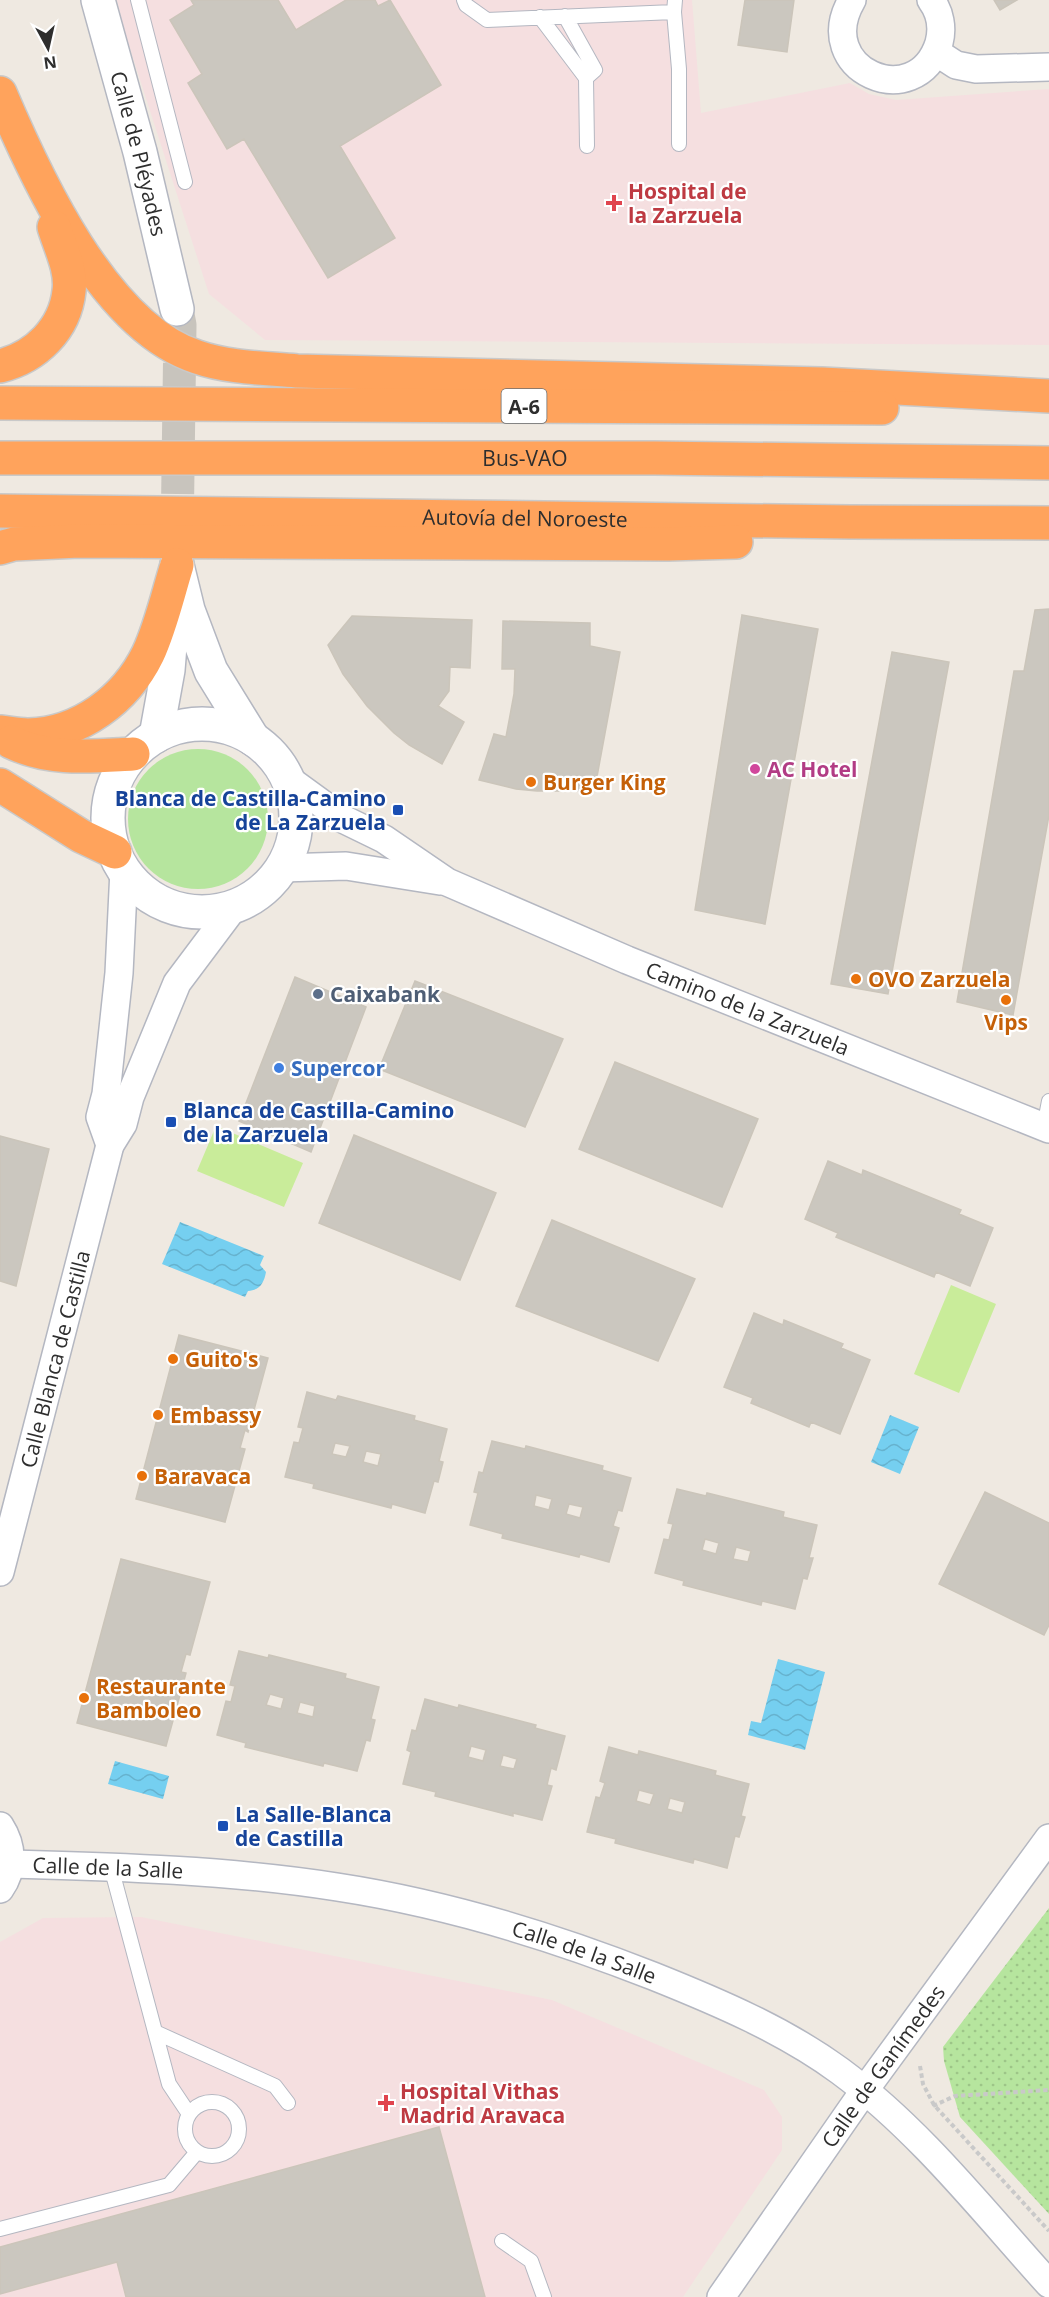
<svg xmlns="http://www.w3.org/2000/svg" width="1049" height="2297" font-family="'Open Sans',sans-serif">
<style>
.medical{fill:#f5dfe0}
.grass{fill:#b6e59e}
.park{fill:url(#park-dots)}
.pitch{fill:#c9ec9a}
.water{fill:url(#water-waves)}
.building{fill:#cbc7bf;stroke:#cbc5ba;stroke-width:1.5;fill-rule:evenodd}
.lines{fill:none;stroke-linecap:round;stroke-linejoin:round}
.secondary-tunnel{stroke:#c8c4bd;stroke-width:33;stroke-dasharray:33 16;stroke-linecap:butt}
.lane-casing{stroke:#b4b7c1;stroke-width:16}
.street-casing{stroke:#b4b7c1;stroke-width:30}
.secondary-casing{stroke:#b4b7c1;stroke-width:36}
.highway-casing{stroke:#c9c9c9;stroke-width:36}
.path{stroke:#c9c9c9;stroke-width:4;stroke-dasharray:4.5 3;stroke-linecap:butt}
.lane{stroke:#fff;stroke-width:14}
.street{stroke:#fff;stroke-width:27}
.secondary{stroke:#fff;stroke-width:33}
.highway{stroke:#ffa35c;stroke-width:33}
.health-dot{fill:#e0444e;stroke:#fff;stroke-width:2}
.hotel-dot{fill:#d1479c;stroke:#fff;stroke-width:2}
.food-dot{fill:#e8710a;stroke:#fff;stroke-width:2}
.transit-dot{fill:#1a4fb4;stroke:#fff;stroke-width:2}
.service-dot{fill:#5c6f8a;stroke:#fff;stroke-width:2}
.shop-dot{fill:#3f7fe0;stroke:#fff;stroke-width:2}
.labels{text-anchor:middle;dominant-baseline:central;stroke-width:4.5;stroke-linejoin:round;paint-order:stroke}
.shield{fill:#fff;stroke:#6d6d6d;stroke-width:1.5}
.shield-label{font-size:20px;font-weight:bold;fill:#2e2e2e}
.street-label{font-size:21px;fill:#2e2e2e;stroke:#fff}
.health-label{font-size:21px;font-weight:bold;fill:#be3a42;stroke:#fff;text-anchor:start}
.hotel-label{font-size:21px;font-weight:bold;fill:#b23c85;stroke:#fff;text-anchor:start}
.food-label{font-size:21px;font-weight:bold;fill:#c56008;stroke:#fff;text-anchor:start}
.transit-label{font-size:21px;font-weight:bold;fill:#164399;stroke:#fff;text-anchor:start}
.service-label{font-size:21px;font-weight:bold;fill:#4e5e75;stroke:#fff;text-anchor:start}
.shop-label{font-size:21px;font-weight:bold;fill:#366cbe;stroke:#fff;text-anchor:start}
</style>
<defs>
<pattern id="park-dots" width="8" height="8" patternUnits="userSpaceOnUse" patternTransform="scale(1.5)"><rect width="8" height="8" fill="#b6e59e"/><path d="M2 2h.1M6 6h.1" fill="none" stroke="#9dc588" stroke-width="1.8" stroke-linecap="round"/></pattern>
<pattern id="water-waves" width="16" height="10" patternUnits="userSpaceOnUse" patternTransform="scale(1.5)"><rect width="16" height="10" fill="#75cff0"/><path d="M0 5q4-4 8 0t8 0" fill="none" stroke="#66b2ce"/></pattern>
</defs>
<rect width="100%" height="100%" fill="#efe9e1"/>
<path class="medical" d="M 117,0 L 692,0 L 701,113 L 850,83 L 869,94 L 896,100 L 1049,89 L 1049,345 L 265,340 L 209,294 L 124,30 Z
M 141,1917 L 552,2000 L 764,2090 L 782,2117 L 782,2150 L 683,2297 L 0,2297 L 0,1942 L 43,1918 Z"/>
<path class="grass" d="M128 819a70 70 0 1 1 140 0a70 70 0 1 1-140 0Z"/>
<path class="park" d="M 1049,1908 L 1049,2214 L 960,2117 L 944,2061 L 943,2047 Z"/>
<path class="pitch" d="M 216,1126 L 303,1163 L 284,1207 L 197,1171 Z
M 951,1285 L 996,1304 L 959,1393 L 914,1374 Z"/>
<path class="water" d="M 180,1222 L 264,1256 L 260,1265 L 266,1272 C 264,1283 260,1290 248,1291 L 245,1297 L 162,1264 Z
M 890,1415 L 919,1427 L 900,1474 L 871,1462 Z
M 778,1659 L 825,1672 L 805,1750 L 748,1735 L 751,1721 L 761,1723 Z
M 115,1761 L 169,1776 L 163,1799 L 108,1784 Z"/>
<path class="building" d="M 191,0 L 278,0 L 296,30 L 346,0 L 375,0 L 378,6 L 390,0 L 441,85 L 340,146 L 395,238 L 328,278 L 244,139 L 227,149 L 188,83 L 202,74 L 170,20 L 194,5 Z
M 745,0 L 794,0 L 787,52 L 738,45 Z
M 994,0 L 1017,0 L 1000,10 Z
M 1049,609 L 1049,815 L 1013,1015 L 957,1002 L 1014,671 L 1024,671 L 1035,610 Z
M 742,615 L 818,629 L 765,924 L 695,910 Z
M 352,616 L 472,620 L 470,668 L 450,667 L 449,691 L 438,706 L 464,722 L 442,764 L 409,745 L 394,733 L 367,706 L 343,674 L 328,645 Z
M 503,621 L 590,623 L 590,646 L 620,652 L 596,782 L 581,783 L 581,791 L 537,791 L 516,789 L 479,780 L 494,734 L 506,737 L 514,694 L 515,669 L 502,669 Z
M 892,652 L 949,662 L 888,994 L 831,984 Z
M 295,977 L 366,1007 L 311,1152 L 239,1121 Z
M 415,981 L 563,1039 L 525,1127 L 379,1069 Z
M 615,1062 L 758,1119 L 722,1207 L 579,1149 Z
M 354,1135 L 496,1193 L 460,1280 L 319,1223 Z
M 0,1136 L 49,1149 L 16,1286 L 0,1281 Z
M 828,1161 L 862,1175 L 863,1170 L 961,1210 L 959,1214 L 993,1228 L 970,1286 L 936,1272 L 934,1277 L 836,1237 L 838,1233 L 805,1219 Z
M 552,1220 L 695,1279 L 658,1361 L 516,1306 Z
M 754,1313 L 783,1325 L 784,1320 L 843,1344 L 841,1348 L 870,1360 L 840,1434 L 811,1422 L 809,1427 L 751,1403 L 753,1398 L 724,1387 Z
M 179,1335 L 268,1358 L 248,1432 L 245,1430 L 240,1448 L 245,1449 L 225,1522 L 136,1499 Z
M 307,1392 L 336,1400 L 338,1396 L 415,1416 L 414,1420 L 447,1429 L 439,1461 L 443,1462 L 438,1482 L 434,1481 L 425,1513 L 392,1504 L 391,1508 L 313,1488 L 314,1484 L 285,1477 L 294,1442 L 299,1443 L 303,1428 L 298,1427 ZM 335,1443 L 350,1446 L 346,1457 L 332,1454 ZM 366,1451 L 381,1454 L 378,1466 L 363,1462 Z
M 492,1441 L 525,1449 L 526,1446 L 603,1466 L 602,1470 L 631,1478 L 622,1511 L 618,1510 L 613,1526 L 619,1528 L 609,1562 L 580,1554 L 579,1557 L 502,1538 L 503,1534 L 470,1525 L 478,1493 L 474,1492 L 479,1472 L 483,1473 ZM 536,1495 L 552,1499 L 549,1510 L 534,1506 ZM 569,1504 L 583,1507 L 580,1518 L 566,1514 Z
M 677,1489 L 706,1496 L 707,1493 L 784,1512 L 783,1517 L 817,1525 L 809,1558 L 813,1558 L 807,1579 L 803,1578 L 795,1609 L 762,1601 L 761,1605 L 683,1585 L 684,1581 L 655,1573 L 664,1539 L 669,1540 L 673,1524 L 668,1523 ZM 705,1539 L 719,1543 L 716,1554 L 702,1550 ZM 736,1547 L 751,1551 L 748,1562 L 733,1559 Z
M 985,1492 L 1049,1523 L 1049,1625 L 1044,1635 L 939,1584 Z
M 121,1559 L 210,1582 L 190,1655 L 186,1654 L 181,1672 L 186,1673 L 166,1746 L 77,1723 Z
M 239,1651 L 268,1658 L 269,1655 L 346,1674 L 345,1678 L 379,1687 L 371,1719 L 375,1720 L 370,1741 L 366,1740 L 357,1771 L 324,1763 L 323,1766 L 245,1747 L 246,1743 L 217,1735 L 226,1701 L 231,1702 L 235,1686 L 230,1685 ZM 270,1694 L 284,1698 L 281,1709 L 266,1705 ZM 300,1702 L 315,1706 L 313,1717 L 297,1713 Z
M 425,1699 L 458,1708 L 459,1705 L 536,1725 L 535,1728 L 565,1736 L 556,1770 L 551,1768 L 547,1785 L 552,1786 L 542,1820 L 513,1813 L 513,1816 L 435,1796 L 436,1792 L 403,1784 L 411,1752 L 407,1750 L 412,1730 L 416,1731 ZM 471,1746 L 486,1750 L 483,1761 L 468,1757 ZM 503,1755 L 517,1759 L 514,1769 L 500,1766 Z
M 609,1747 L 638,1755 L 639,1751 L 716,1771 L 715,1775 L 749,1784 L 741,1816 L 745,1817 L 739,1837 L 735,1836 L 727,1868 L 694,1859 L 693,1863 L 615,1843 L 616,1839 L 587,1832 L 596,1797 L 600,1798 L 605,1783 L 600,1781 ZM 639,1790 L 654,1794 L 650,1805 L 636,1801 ZM 670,1798 L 685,1802 L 682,1813 L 667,1809 Z
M 439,2127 L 485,2297 L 126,2297 L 117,2262 L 0,2294 L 0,2247 Z"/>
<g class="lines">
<path class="secondary-tunnel" d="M 177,543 L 180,325 L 177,309"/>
<defs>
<path id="lane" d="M 138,0 L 185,182
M 464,0 L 466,5 L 487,20 L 674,12 L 675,0
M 674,12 L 679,69 L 679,144
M 565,16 L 595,70 L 586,78
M 540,17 L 586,78 L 587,146
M 1044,1127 L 1049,1101
M 111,1867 L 169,2084 L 189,2114
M 155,2032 L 275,2086 L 288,2103
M185 2129a27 27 0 1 1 54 0a27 27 0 1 1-54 0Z
M 0,2229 L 169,2185 L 197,2152
M 502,2241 L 531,2261 L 544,2297"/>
<g id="street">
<path d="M 852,0 C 811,70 916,115 939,43 C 943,28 940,12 931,0"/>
<path d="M 936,52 L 956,65 L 976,69 L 1049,67"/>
<path id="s1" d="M 288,779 L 343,819 L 384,839 L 447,882 L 627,960 L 1049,1129"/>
<path d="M 282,868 L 346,866 L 440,881"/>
<path d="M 110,1145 L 100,1117 L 106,1094 L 119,973 L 124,870"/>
<path id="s2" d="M 0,1572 L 110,1145 L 123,1124 L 130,1097 L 177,983 L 234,907"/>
<path d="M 0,1826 C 13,1846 14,1869 0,1889"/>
<path id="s3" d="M 10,1864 C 119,1867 229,1870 337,1887 C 442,1903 554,1937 653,1976 C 718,2002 784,2030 840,2071 C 920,2130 983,2211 1049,2284"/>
<path id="s4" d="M 721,2297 L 864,2091 L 1049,1838"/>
</g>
<g id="secondary">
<path id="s5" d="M 98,0 L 140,152 L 177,309"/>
<path d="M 177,565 L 188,610 L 211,671 L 253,739"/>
<circle cx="202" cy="818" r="94"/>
<path d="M 156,736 L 168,670 L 174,597"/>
</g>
<g id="highway">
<path d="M 0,93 C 36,178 104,327 197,357 C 229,368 264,368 297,371 L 822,384 L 1049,396"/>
<path d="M 0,366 C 36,357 65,329 69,291 C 72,270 60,247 54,227"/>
<path d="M 0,403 L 882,408"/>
<path id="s6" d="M 0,458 L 655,458 L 1049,463"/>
<path id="s7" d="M 0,511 L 850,522 L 1049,523"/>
<path d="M 0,548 L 14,544 L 79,541 L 668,544 L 736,542"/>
<path d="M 0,732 C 9,733 19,735 28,735 C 80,734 126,699 148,654 C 161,626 168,594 177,565"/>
<path d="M 11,742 C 50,761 92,756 133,754"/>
<path d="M 0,785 L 81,836 L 115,852"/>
</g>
</defs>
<use href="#lane" class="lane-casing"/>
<use href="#street" class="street-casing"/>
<use href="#secondary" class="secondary-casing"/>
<use href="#highway" class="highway-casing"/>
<path class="path" d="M 920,2066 L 923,2084 L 934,2105 L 1049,2231
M 933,2106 L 955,2096 L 1049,2090"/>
<use href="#lane" class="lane"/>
<use href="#street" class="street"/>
<use href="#secondary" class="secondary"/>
<use href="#highway" class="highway"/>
</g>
<g class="health-dot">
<path d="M611 194h6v6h6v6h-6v6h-6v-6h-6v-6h6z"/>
<path d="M383 2094h6v6h6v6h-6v6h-6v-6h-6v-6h6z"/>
</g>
<circle class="hotel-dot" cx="755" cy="769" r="6"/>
<g class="food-dot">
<circle cx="531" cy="782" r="6"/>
<circle cx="856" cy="979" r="6"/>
<circle cx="1006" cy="1000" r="6"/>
<circle cx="173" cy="1359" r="6"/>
<circle cx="158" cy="1415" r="6"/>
<circle cx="142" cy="1476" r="6"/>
<circle cx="84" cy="1698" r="6"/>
</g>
<g class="transit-dot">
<rect x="392" y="804" width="12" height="12" rx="3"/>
<rect x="165" y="1116" width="12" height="12" rx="3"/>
<rect x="217" y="1820" width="12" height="12" rx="3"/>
</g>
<circle class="service-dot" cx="318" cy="994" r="6"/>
<circle class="shop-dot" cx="279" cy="1068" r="6"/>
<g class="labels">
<rect class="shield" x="501.5" y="389" width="45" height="34" rx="4.5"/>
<g class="shield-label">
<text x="524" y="406">A-6</text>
</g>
<g class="street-label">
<text stroke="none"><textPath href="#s5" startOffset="159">Calle de Pléyades</textPath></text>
<text stroke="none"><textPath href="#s6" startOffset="525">Bus-VAO</textPath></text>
<text stroke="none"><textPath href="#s7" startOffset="525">Autovía del Noroeste</textPath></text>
<text stroke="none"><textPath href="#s1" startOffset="516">Camino de la Zarzuela</textPath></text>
<text stroke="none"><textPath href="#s2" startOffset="220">Calle Blanca de Castilla</textPath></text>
<text stroke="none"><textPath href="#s3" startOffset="98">Calle de la Salle</textPath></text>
<text stroke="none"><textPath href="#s3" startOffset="584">Calle de la Salle</textPath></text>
<text stroke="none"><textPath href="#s4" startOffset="282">Calle de Ganímedes</textPath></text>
</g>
<g class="health-label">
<text x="628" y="191">Hospital de<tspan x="628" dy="24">la Zarzuela</tspan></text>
<text x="400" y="2091">Hospital Vithas<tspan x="400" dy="24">Madrid Aravaca</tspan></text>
</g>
<g class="hotel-label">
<text x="767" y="769">AC Hotel</text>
</g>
<g class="food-label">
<text x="543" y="782">Burger King</text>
<text x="868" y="979">OVO Zarzuela</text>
<text x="1006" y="1022" text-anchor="middle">Vips</text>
<text x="185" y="1359">Guito's</text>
<text x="170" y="1415">Embassy</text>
<text x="154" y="1476">Baravaca</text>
<text x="96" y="1686">Restaurante<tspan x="96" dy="24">Bamboleo</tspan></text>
</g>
<g class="transit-label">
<text x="386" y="798" text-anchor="end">Blanca de Castilla-Camino<tspan x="386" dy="24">de La Zarzuela</tspan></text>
<text x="183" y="1110">Blanca de Castilla-Camino<tspan x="183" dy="24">de la Zarzuela</tspan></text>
<text x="235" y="1814">La Salle-Blanca<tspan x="235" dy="24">de Castilla</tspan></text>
</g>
<g class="service-label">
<text x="330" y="994">Caixabank</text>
</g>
<g class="shop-label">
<text x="291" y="1068">Supercor</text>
</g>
</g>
<g transform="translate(48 48) rotate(172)" stroke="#ffffff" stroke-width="4.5" paint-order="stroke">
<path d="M0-4.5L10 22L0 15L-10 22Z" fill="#2e2e2e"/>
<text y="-9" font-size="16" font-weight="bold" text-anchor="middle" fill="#2e2e2e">N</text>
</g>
</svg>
